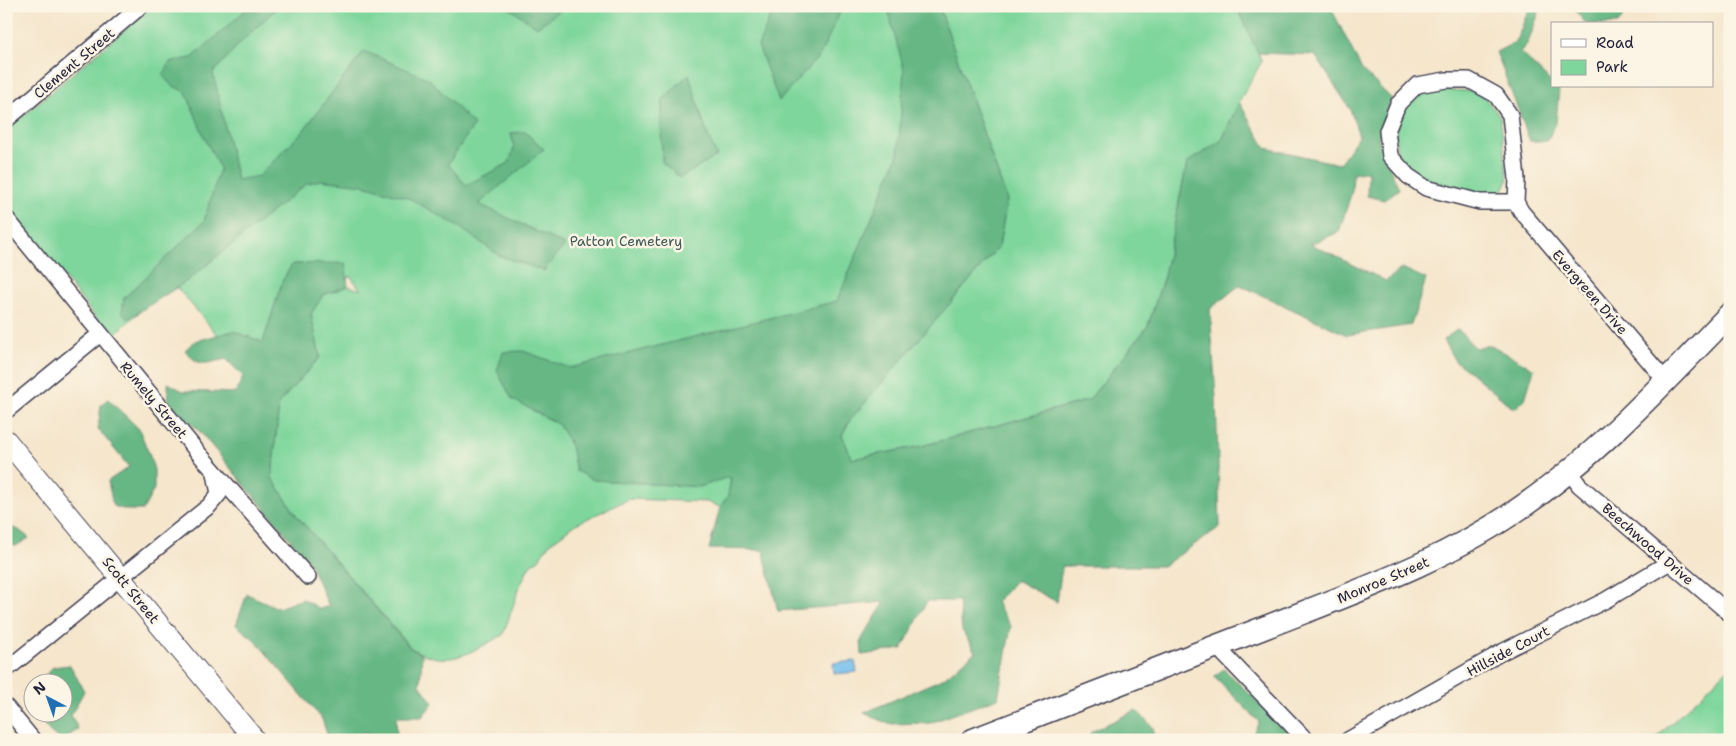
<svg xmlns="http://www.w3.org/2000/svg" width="1736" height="746" font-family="'Shantell Sans',sans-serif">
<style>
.green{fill:#7ed69c;stroke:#507c6c;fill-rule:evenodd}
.forest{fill:#66b784;stroke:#446c60}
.water{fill:#74bfed;stroke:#4b7094}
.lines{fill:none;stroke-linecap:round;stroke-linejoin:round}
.minor-casing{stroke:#423f51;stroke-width:18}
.tertiary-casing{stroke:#423f51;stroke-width:22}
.secondary-casing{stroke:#423f51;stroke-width:25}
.minor{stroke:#fff;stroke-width:15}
.tertiary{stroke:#fff;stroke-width:20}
.secondary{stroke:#fff;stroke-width:22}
.labels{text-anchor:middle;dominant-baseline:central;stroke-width:5;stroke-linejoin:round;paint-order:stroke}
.street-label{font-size:14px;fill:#22223b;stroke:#fcf5e5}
.park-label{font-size:14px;fill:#3e5858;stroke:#fcf5e5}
</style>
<rect width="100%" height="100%" fill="#fcf5e5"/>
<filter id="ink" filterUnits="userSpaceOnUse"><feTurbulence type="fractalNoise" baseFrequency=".02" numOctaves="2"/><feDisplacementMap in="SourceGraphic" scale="10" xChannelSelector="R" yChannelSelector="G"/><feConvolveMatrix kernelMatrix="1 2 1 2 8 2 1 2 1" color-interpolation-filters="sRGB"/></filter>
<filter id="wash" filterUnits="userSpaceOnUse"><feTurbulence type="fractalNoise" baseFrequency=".0096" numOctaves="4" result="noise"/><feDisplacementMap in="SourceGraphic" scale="20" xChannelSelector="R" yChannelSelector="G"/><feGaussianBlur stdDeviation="1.12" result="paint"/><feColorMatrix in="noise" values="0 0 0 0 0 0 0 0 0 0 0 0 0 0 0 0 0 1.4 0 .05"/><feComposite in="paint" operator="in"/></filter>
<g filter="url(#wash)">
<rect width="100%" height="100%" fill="#f5e6cc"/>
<path class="green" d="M 153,6 L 928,6 L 957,200 L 702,486 L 725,478 L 731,478 L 728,496 L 720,507 L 707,502 L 629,499 L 574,525 L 549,544 L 539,559 L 530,565 L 520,586 L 503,635 C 468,653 449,670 411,648 L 297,516 L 272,478 L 279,403 L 320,357 L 311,314 L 317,304 L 243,365 L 173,283 L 111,337 L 6,204 L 6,130 ZM 350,276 L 361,290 L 348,286 L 332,292 Z
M 939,6 L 1236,6 L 1262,61 L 1239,102 L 1222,140 L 1187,163 L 1164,276 L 1148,326 L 1089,400 L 922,446 L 852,459 L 842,435 L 850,420 L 999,246 L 1007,200 Z
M 1445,90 L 1470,91 L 1482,95 L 1500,116 L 1508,180 L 1503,190 L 1495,195 C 1470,190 1439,189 1418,174 C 1412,170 1401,162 1399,156 C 1390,135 1400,102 1422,94 C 1429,91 1438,91 1445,90 Z
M 1730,667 L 1730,740 L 1654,740 Z"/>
<path class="forest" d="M 250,6 L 279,6 L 241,42 L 213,73 L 237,180 L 259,176 L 303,131 L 364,51 L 429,79 L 474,125 L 448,164 L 466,185 L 509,163 L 514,148 L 511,133 L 525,132 L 544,149 L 479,204 L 565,245 L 544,271 L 500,256 L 459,227 L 411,199 L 364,185 L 320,180 L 306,184 L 187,281 L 128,319 L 122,312 L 124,298 L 204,221 L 220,168 L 205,139 L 186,92 L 171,85 L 163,76 L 170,62 L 192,58 Z
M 506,6 L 567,6 L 537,27 Z
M 775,6 L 843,6 L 820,55 L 779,101 L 758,46 Z
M 887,6 L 939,6 L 1007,200 L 999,246 L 850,420 L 842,435 L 852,459 L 922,446 L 1089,400 L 1148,326 L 1164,276 L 1187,163 L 1222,140 L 1239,102 L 1266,148 L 1339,164 L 1359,136 L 1350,109 L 1315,55 L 1258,53 L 1236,6 L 1330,6 L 1362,70 L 1392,99 L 1378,139 L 1399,189 L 1384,200 L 1367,196 L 1368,171 L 1353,174 L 1352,191 L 1339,232 L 1311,244 L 1386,281 L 1402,268 L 1426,279 L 1411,325 L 1347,335 L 1240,285 L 1210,309 L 1216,399 L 1220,527 L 1163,566 L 1062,566 L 1057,602 L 1016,580 L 996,602 L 1011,626 L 998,698 L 930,723 L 889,724 L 864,713 L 944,678 L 975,652 L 962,630 L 959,601 L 927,601 L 902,649 L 862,655 L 861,640 L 885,602 L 778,611 L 763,550 L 709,549 L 720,507 L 728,496 L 731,478 L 725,478 L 700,487 L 594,480 L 576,471 L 571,446 L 559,425 L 512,399 L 497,371 L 503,352 L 523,351 L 570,368 L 837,301 L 898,155 L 904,70 Z
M 1530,6 L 1541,6 L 1528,43 L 1520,52 L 1552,83 L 1552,86 L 1556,86 L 1559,89 L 1556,123 L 1547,141 L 1530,141 L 1496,52 L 1516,42 Z
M 1572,6 L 1633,6 L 1626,12 L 1618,24 L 1586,24 Z
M 689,74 L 706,131 L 717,156 L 680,178 L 662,162 L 661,124 L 663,99 Z
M 345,263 L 348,286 L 323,295 L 311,314 L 320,357 L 279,403 L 272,478 L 297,516 L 410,648 L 422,655 L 420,685 L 433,703 L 422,717 L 396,717 L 397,740 L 370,740 L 365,732 L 360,734 L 358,740 L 329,740 L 322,719 L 255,640 L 236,625 L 247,594 L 278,608 L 303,599 L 320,609 L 329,606 L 309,562 L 201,433 L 169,402 L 168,383 L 183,391 L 236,393 L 243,376 L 226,359 C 205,363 200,369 185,350 L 195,341 L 233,331 L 263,342 L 282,282 L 292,264 Z
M 1458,329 L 1475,348 L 1491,345 L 1534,369 L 1525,399 L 1514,409 L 1475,376 L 1455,361 L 1443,340 Z
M 108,399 L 139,429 L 150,456 L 154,470 L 154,489 L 143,510 L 127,510 L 113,506 L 108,481 L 129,467 L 98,429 L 101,405 Z
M 6,526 L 19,530 L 29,538 L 16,546 L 6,543 Z
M 70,665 L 84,691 L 71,715 L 78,729 L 64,740 C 51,737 44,724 37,714 L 62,714 L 62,684 L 43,683 L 48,672 L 53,667 Z
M 1224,669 L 1297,740 L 1250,740 L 1259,722 L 1214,676 Z
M 1136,710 L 1153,727 L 1154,740 L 1087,740 L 1091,732 Z"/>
<path class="water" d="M 855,661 L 857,672 L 834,674 L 833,663 Z"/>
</g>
<g filter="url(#ink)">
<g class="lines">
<defs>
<path id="minor" d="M 1446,80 L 1469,80 L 1496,95 L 1510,115 L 1517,179 L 1516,202 L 1480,202 L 1426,188 L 1408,176 L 1390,156 L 1387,131 L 1398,104 L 1417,85 Z
M 6,120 L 141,6
M 1516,202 L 1521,211 L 1665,380
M 6,218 L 200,455 L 308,577
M 6,411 L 100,334
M 1569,471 L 1579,485 L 1730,614
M 1216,646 L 1306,740
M 6,670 L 209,506 L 219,494 L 215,473
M 6,707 L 33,740
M 1348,740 L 1502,652 L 1606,600 L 1668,563"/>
<path id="tertiary" d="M 6,440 L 255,740"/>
<path id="secondary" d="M 973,740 C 1071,702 1169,664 1266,627 C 1355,592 1448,560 1526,504 C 1602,451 1666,380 1730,314"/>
</defs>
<use href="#minor" class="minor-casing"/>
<use href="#tertiary" class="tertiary-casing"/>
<use href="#secondary" class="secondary-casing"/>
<use href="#minor" class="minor"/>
<use href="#tertiary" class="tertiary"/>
<use href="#secondary" class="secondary"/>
</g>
</g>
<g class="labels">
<g class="street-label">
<text transform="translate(74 63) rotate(-40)">Clement Street</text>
<text transform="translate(1590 292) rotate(49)">Evergreen Drive</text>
<text transform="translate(154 400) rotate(50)">Rumely Street</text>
<text transform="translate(1648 544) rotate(41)">Beechwood Drive</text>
<text transform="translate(1383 580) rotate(-23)">Monroe Street</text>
<text transform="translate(131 590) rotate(51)">Scott Street</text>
<text transform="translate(1508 651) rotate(-28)">Hillside Court</text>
</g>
<g class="park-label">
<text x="626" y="241">Patton Cemetery</text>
</g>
</g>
<rect width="1736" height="746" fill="none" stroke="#fcf5e5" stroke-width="25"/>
<rect x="1551" y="22" width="162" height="65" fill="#fcf5e5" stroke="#a5a1a1"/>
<rect x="1561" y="39" width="25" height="8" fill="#ffffff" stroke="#a5a1a1"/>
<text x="1596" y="48" font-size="15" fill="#22223b">Road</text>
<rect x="1561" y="60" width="25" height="15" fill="#7ed69c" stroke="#a5a1a1"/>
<text x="1596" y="72" font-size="15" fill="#22223b">Park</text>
<g transform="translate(48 698) rotate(319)"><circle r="24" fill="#fcf5e5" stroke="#a5a1a1"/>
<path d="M0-4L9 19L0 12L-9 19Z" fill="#1f6fb2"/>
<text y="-8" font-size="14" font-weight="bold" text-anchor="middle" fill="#22223b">N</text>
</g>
</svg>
